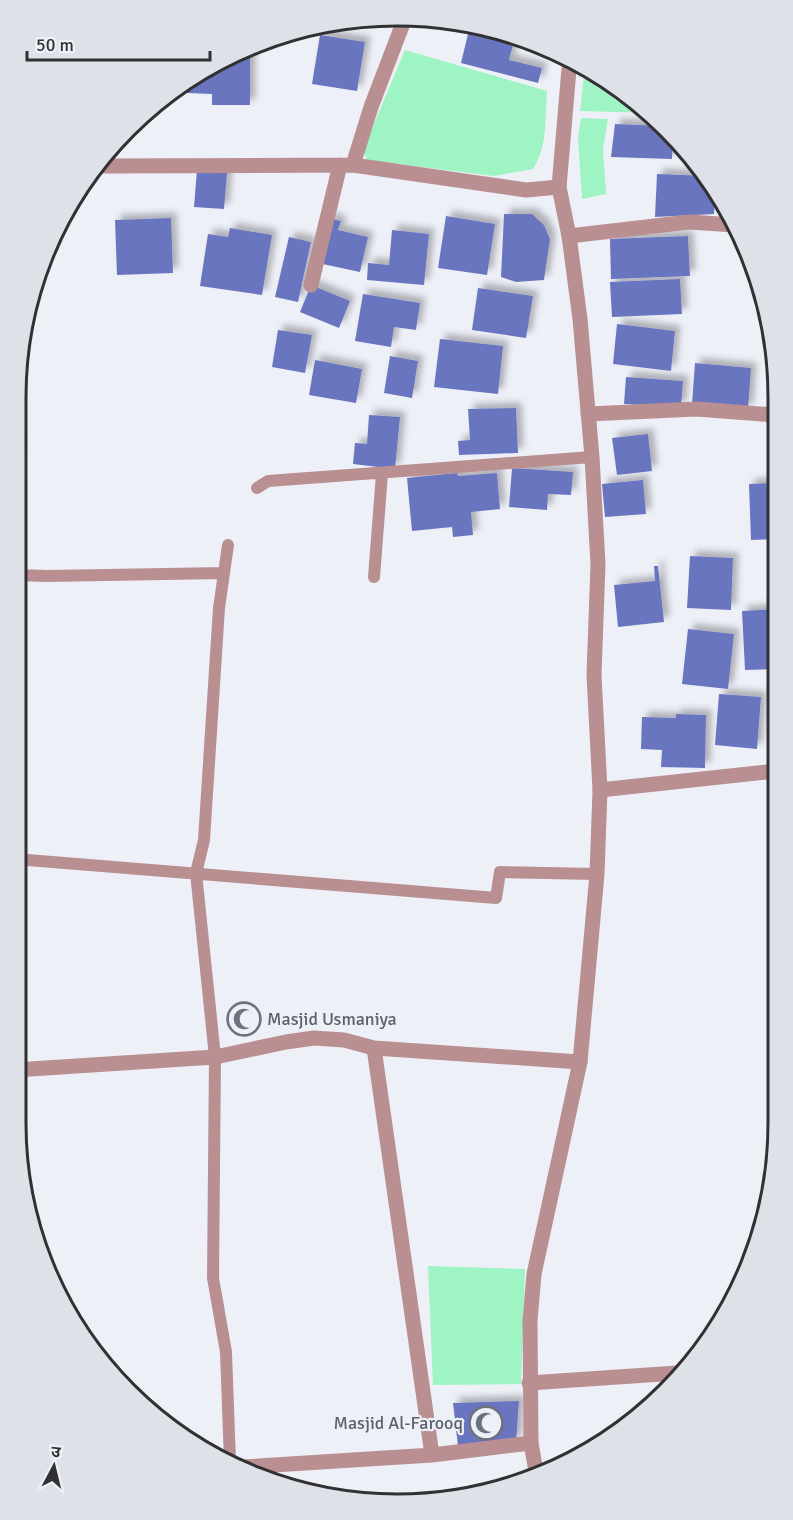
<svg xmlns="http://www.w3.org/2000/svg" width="793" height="1520" font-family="Signika,'Noto Sans Devanagari',sans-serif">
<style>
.green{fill:#9ff4c4}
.building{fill:#6b75bf;filter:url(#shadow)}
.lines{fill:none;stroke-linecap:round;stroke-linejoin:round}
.service{stroke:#b98f91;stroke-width:12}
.minor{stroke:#b98f91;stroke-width:15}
.tertiary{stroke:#b98f91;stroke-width:15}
.labels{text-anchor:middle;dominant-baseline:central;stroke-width:4.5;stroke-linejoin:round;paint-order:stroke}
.worship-label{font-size:18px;fill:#5b616d;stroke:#eef0f8;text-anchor:start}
.rim{fill:none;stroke:#313134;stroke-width:3}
</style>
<defs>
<filter id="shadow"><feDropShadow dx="5.5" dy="-5.5" stdDeviation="3" flood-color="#0004"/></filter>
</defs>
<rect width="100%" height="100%" fill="#eef0f8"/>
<path class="green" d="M 405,50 L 547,91 C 545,117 548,147 533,169 L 494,176 L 367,160 L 363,150 Z
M 585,67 L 648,109 L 651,113 L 580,111 Z
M 581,118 L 608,119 L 603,149 L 606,194 L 582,199 L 578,138 Z
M 428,1266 L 525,1269 L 521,1384 L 433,1385 Z"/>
<path class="building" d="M 469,30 L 514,41 L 509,60 L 542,68 L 538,83 L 461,63 Z
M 320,35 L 365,42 L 357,91 L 312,84 Z
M 250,49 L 250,105 L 212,105 L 212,94 L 187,93 L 187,85 Z
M 615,124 L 663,126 L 673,136 L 672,159 L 611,157 Z
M 197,170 L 227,173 L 224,209 L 194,207 Z
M 657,174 L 706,176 L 715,192 L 714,214 L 655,217 Z
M 504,214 L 532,214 L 544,225 L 550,239 L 544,280 L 516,282 L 501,277 Z
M 446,216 L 495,224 L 487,275 L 438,268 Z
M 171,218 L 173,273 L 117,275 L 115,220 Z
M 328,218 L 341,221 L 338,230 L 368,237 L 360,272 L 318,263 Z
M 230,228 L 272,235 L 262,295 L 200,286 L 208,234 L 228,237 Z
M 392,230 L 429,234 L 424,285 L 367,280 L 368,263 L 389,265 Z
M 688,236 L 690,276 L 611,279 L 610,239 Z
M 289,237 L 311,242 L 298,302 L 275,297 Z
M 680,279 L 682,314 L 612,317 L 610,282 Z
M 311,285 L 350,301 L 339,328 L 300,312 Z
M 478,288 L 533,296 L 526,338 L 472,330 Z
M 363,294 L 420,303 L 416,330 L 394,327 L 391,347 L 355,341 Z
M 617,324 L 675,331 L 671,371 L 613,364 Z
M 278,330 L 312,335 L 305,373 L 272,367 Z
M 440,339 L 503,346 L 498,394 L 434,387 Z
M 390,356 L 418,361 L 412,398 L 384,393 Z
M 315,360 L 362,369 L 356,403 L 309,395 Z
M 695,363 L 751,368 L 748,409 L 692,404 Z
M 626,377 L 683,381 L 681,407 L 624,404 Z
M 516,408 L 518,453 L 459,455 L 458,441 L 470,440 L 468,409 Z
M 369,415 L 400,417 L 395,469 L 353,464 L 355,443 L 367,444 Z
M 648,434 L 652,471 L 617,475 L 612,438 Z
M 512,468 L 573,472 L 571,495 L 548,494 L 547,510 L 509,507 Z
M 457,473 L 458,476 L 497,473 L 500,509 L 471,512 L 473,535 L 453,537 L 452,527 L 412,531 L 407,478 Z
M 643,480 L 646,514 L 605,517 L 602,484 Z
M 775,483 L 775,539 L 751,540 L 749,484 Z
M 690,556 L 733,558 L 731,610 L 687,608 Z
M 654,566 L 658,566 L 664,622 L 618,627 L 614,585 L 655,581 Z
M 776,609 L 776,669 L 745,670 L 742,611 Z
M 688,629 L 734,634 L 728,689 L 682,684 Z
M 719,694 L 761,697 L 757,749 L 715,745 Z
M 676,714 L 706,715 L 705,768 L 661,767 L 662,750 L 641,749 L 642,717 L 676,718 Z
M 519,1401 L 516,1442 L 458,1446 L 453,1403 Z"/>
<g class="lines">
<path class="service" d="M 257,488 L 268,481 L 592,457
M 228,545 L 219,608 L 204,840 L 196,873 L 215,1057 L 213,1278 L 226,1352 L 230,1462
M 16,575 L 47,576 L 224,573
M 374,577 L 382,474
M 15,859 L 496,898 L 500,872 L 597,874"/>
<path class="minor" d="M 353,165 L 371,107 L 405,18
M 102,166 L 353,165 L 526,190 L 559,187
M 569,236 L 689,222 L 735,225
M 311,285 L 340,165
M 588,414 L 697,409 L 775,415
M 600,790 L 776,771
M 374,1048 L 432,1455
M 15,1070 L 215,1057 L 286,1042 L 314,1038 L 344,1040 L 374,1048 L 580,1062
M 529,1383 L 677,1373
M 243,1467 L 432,1455 L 531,1443"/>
<path class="tertiary" d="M 537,1477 L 531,1443 L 530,1321 L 534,1274 L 580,1062 L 597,874 L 600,790 L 594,675 L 598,564 L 592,457 L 580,319 L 569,236 L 559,187 L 570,57"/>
</g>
<defs>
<symbol id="mosque-ring" viewBox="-11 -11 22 22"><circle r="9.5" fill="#eef0f8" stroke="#6b7280" stroke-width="1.5"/><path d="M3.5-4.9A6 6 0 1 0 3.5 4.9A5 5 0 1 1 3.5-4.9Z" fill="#6b7280"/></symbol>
</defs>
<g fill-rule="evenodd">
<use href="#mosque-ring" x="225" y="1000" width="38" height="38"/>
<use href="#mosque-ring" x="467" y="1404" width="38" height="38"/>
</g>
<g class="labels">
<g class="worship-label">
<text x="267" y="1019">Masjid Usmaniya</text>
<text x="463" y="1423" text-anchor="end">Masjid Al-Farooq</text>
</g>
</g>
<path d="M0 0H793V1520H0ZM397 26H397A371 371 0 0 1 768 397V1123A371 371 0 0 1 397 1494H397A371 371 0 0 1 26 1123V397A371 371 0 0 1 397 26Z" fill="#dfe1e8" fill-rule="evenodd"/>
<path class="rim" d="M397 26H397A371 371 0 0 1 768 397V1123A371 371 0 0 1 397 1494H397A371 371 0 0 1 26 1123V397A371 371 0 0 1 397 26Z"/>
<g transform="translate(54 1466) rotate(7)" stroke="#eef0f8" stroke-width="4.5" paint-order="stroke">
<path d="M0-4.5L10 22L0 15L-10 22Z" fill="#313134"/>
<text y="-9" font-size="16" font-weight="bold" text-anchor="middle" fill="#313134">उ</text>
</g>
<path d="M27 51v9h183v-9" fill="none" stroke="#313134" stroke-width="3"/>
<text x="36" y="51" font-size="18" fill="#313134" stroke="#eef0f8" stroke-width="4.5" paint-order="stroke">50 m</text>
</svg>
